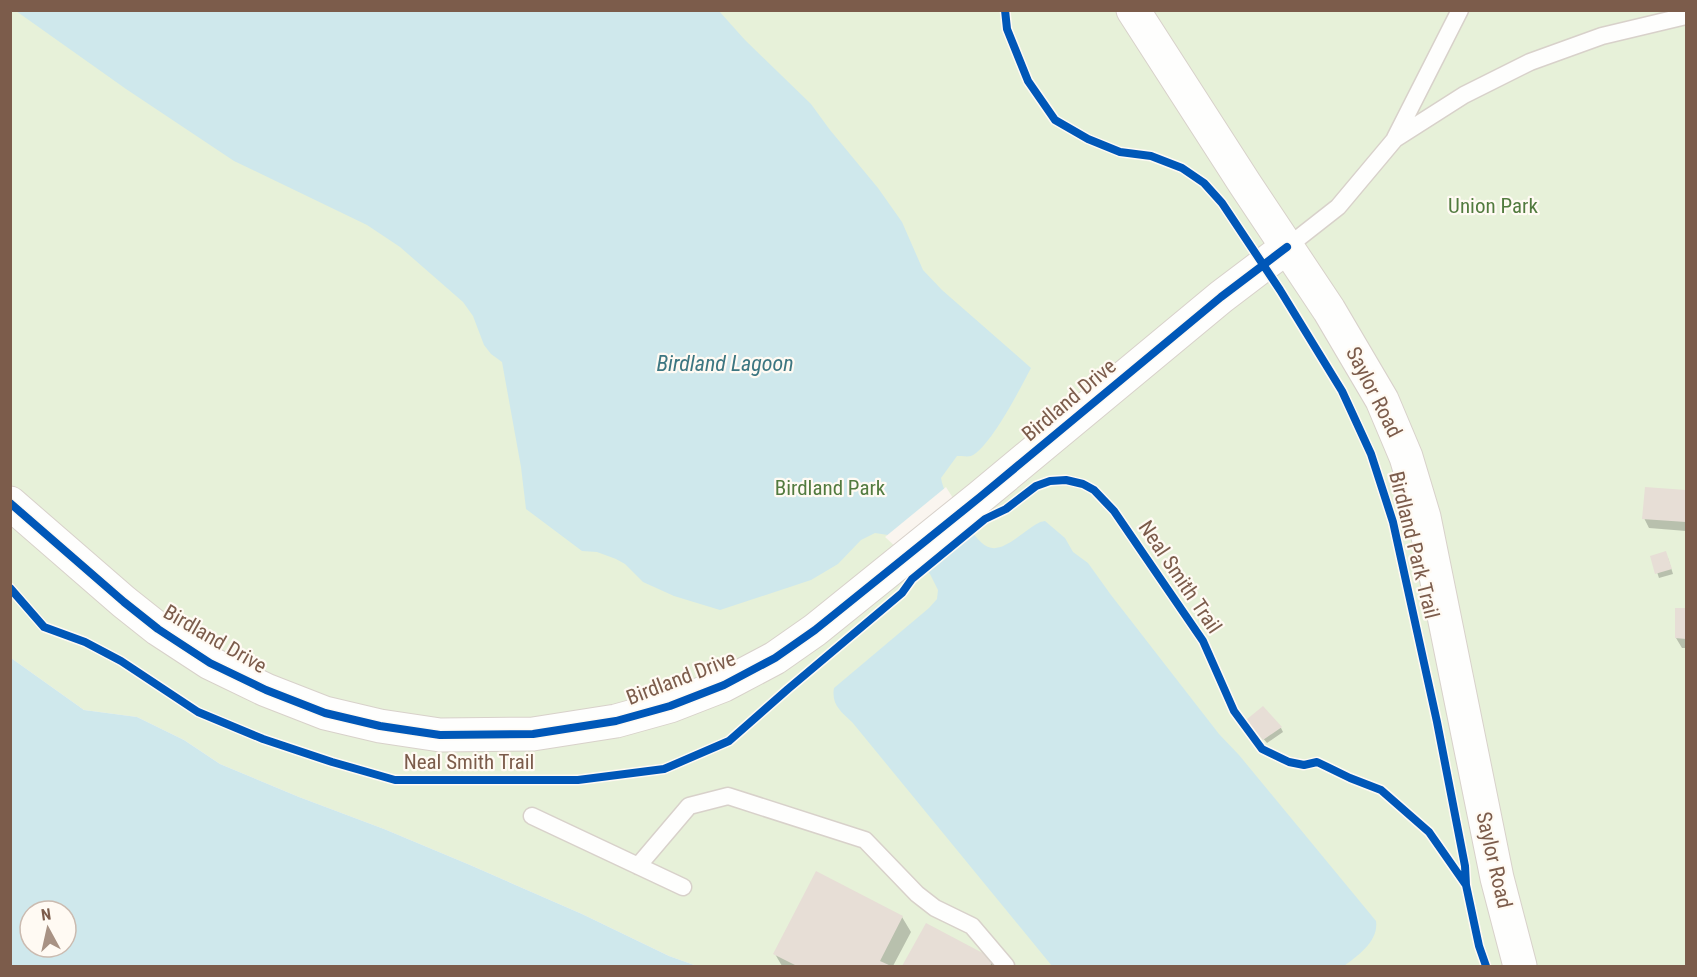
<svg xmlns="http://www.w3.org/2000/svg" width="1697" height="977" font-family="'Roboto Condensed',sans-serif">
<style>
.green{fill:#e7f1d9}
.water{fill:#cfe8ec;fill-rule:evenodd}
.pier{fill:#faf5ef}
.shadow{fill:#0003}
.building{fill:#e7ded6}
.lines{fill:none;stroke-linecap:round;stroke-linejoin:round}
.service-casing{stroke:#d8d1ca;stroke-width:19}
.tertiary-casing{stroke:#d8d1ca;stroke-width:35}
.service{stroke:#fefefd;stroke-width:16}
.tertiary{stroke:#fefefd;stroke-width:33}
.cycleway-casing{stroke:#fffaf3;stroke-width:11}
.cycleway{stroke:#0057b8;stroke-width:8}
.labels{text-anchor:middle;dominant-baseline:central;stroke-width:4.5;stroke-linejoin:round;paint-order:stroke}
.park-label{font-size:21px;fill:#527b3f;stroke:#fffaf3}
.street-label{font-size:21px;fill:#7c5c4b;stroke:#fffaf3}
.water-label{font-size:22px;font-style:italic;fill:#3c7681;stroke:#fffaf3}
</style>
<rect width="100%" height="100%" fill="#faf5ef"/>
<path class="green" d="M 10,11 L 1686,11 L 1686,966 L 697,966 L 669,956 L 582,914 L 470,865 L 384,829 L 299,797 L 220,764 L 184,740 L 137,717 L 84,710 L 11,658 Z"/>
<path class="water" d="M 16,11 L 719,11 L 745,40 L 811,104 L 830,130 L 878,188 L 902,222 L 923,270 L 942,290 L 1031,368 C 1021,387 990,448 971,456 C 968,457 961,456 957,456 L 941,478 C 944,496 956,509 966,523 C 989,559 998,552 1029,529 C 1035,525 1038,522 1045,521 L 1065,538 L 1073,552 L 1088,563 L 1111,595 L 1219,734 L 1239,755 L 1376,921 C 1379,941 1358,956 1344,966 L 1052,966 L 852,722 C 841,712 831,704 834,688 L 929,608 L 937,599 L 938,590 L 930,574 L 888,535 L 875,533 L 861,540 L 838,564 L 811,580 L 720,610 L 674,596 L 643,582 L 625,564 L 616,559 L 597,552 L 582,551 L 526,509 L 521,467 L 502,362 L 491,354 L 484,345 L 473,316 L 463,302 L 400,247 L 367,225 L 234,161 L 126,89 Z
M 11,658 L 84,710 L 137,717 L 184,740 L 220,764 L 299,797 L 384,829 L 470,865 L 582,914 L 669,956 L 697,966 L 11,966 ZM 30,911 L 66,911 L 66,947 L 30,947 Z"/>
<path class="pier" d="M 946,487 L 975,533 L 925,574 L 885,537 Z"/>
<path class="shadow" d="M 1646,489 L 1686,492 L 1686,531 L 1649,528 L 1644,518 Z
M 1652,557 L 1668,558 L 1673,574 L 1659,578 Z
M 1677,609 L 1686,610 L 1686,648 L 1682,648 L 1676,638 Z
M 1251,724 L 1281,728 L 1283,732 L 1267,743 Z
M 902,917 L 911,932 L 893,966 L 782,966 L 775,954 Z
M 926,925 L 993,960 L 997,966 L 904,966 Z"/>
<path class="building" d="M 1645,487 L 1686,490 L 1686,522 L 1642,519 Z
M 1666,551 L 1672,569 L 1655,574 L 1650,556 Z
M 1675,608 L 1686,608 L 1686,639 L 1675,638 Z
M 1263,706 L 1282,727 L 1263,740 L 1246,720 Z
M 816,871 L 903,916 L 880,961 L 891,966 L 797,966 L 773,954 Z
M 926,923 L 994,959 L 990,966 L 902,966 Z"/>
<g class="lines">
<defs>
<path id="service" d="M 1395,138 L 1460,10
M 1287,247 L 1338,207 L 1395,139 L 1464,95 L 1530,62 L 1602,36 L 1686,16
M 532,816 L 683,887
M 638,866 L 689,806 L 728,796 L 865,840 L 917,894 L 935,908 L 972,926 L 1006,966"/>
<path id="tertiary" d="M 1133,10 L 1245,184 L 1329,310 L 1382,400 L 1406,457 L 1424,517 L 1497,878 L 1520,966
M 10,503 L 124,602 L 158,629 L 210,663 L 266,690 L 325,713 L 380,726 L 440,735 L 533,734 L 616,721 L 670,706 L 724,685 L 775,658 L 815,630 L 980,497 L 1221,297 L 1287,247"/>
</defs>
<use href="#service" class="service-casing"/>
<use href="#tertiary" class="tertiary-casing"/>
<use href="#service" class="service"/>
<use href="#tertiary" class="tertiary"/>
<defs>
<path id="cycleway" d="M 1005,10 L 1007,29 L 1028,81 L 1055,120 L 1088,139 L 1120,152 L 1151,156 L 1182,168 L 1204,183 L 1222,203 L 1280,290 L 1342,391 L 1371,454 L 1393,522 L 1437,722 L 1465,866 L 1466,885
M 10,503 L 124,602 L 158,629 L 210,663 L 266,690 L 325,713 L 380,726 L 440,735 L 533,734 L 616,721 L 670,706 L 724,685 L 775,658 L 815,630 L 980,497 L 1221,297 L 1287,247
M 10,588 L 44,627 L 85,642 L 121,661 L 198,712 L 263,739 L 332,762 L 395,780 L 578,780 L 664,769 L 729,741 L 788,689 L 902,593 L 912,579 L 985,519 L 1006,509 L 1036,486 L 1050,481 L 1066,480 L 1083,484 L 1094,490 L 1114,511 L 1203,641 L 1234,711 L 1262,749 L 1289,762 L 1304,765 L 1317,762 L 1350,778 L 1381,790 L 1429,832 L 1466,885 L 1479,946 L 1486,966"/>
</defs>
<use href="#cycleway" class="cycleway-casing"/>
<use href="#cycleway" class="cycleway"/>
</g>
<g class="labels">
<g class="park-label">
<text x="1493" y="206">Union Park</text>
<text x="830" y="488">Birdland Park</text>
</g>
<g class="street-label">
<text transform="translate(1374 392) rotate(63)">Saylor Road</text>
<text transform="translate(1069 400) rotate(-40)">Birdland Drive</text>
<text transform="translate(1414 545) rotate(76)">Birdland Park Trail</text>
<text transform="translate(1180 577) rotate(56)">Neal Smith Trail</text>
<text transform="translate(215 639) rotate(30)">Birdland Drive</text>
<text transform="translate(681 678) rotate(-21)">Birdland Drive</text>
<text x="469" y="762">Neal Smith Trail</text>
<text transform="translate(1494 860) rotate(77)">Saylor Road</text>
</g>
<g class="water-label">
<text x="725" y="363">Birdland Lagoon</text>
</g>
</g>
<rect width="1697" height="977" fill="none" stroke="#7c5c4b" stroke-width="24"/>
<g transform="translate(48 929) rotate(352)"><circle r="28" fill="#fffaf3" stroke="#cbbbb0" stroke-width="1.5"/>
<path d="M0-4.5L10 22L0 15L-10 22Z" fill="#a89284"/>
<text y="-9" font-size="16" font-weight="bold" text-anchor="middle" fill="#7c5c4b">N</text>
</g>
</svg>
